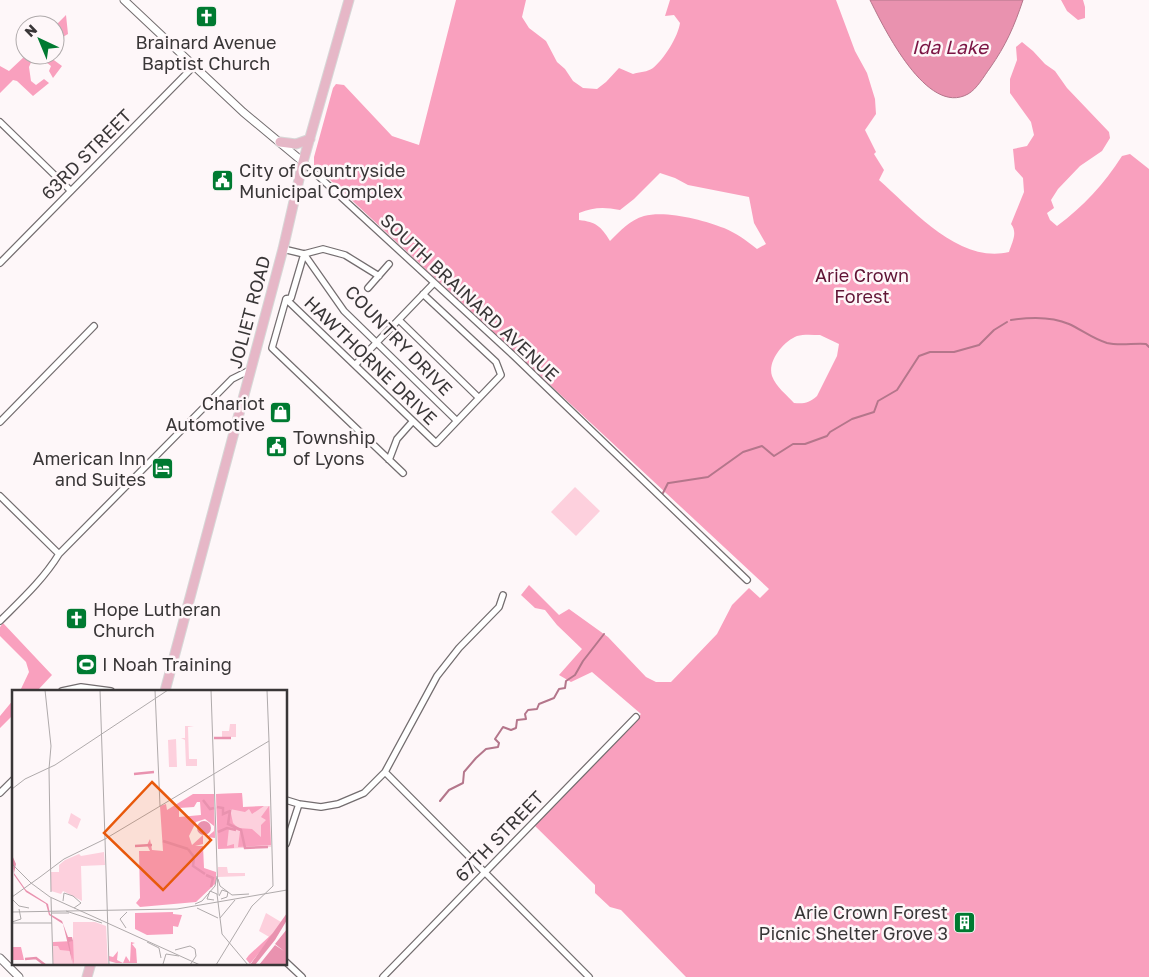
<svg xmlns="http://www.w3.org/2000/svg" width="1149" height="977" font-family="'Golos Text',sans-serif">
<style>
.green{fill:#fdd0dd}
.forest{fill:#f9a0be;fill-rule:evenodd}
.water{fill:#e992af;stroke:#b4768b}
.lines{fill:none;stroke-linecap:round;stroke-linejoin:round}
.stream{stroke:#b4768b;stroke-width:2}
.minor-casing{stroke:#736d6f;stroke-width:8}
.tertiary-casing{stroke:#736d6f;stroke-width:9}
.primary-casing{stroke:#d7d7d7;stroke-width:11}
.minor{stroke:#fff;stroke-width:5.5}
.tertiary{stroke:#fff;stroke-width:7}
.primary{stroke:#e6b7c7;stroke-width:9}
.labels{text-anchor:middle;dominant-baseline:central;stroke-width:5;stroke-linejoin:round;paint-order:stroke}
.poi-label{font-size:18px;fill:#393637;stroke:#fef7f9;text-anchor:start}
.street-label{font-size:18px;fill:#393637;stroke:#fef7f9}
.park-label{font-size:18px;fill:#601435;stroke:#fef7f9}
.water-label{font-size:19px;font-style:italic;fill:#7a1343;stroke:#fef7f9}
.inset-river{fill:none;stroke:#e992af;stroke-width:2.5}
.inset-road{fill:none;stroke:#afaaab;stroke-width:1}
.view{fill:#e8590c;fill-opacity:0.15;stroke:#e8590c;stroke-width:2.5}
.inset-edge{fill:none;stroke:#393637;stroke-width:2.5}
</style>
<rect width="100%" height="100%" fill="#fef7f9"/>
<path class="green" d="M 575,487 L 600,511 L 576,536 L 551,512 Z"/>
<path class="forest" d="M 456,0 L 526,0 L 522,17 L 529,28 L 546,41 L 557,62 L 565,69 L 573,81 L 583,88 L 597,89 L 606,82 L 619,68 L 633,74 C 639,72 648,72 653,68 C 664,59 678,37 680,23 L 674,15 L 665,16 L 670,0 L 836,0 L 855,51 L 867,73 L 875,99 L 876,114 L 865,130 L 876,152 L 874,154 L 884,170 L 879,180 C 913,210 959,264 1009,252 C 1012,242 1018,233 1011,224 L 1024,192 L 1023,178 L 1015,169 L 1013,149 L 1027,146 L 1034,135 L 1031,122 L 1010,93 L 1010,79 L 1017,60 L 1016,47 L 1022,42 L 1033,51 L 1045,64 L 1055,71 L 1067,88 L 1109,132 L 1110,138 L 1102,151 L 1080,166 L 1058,189 L 1051,200 L 1054,208 L 1047,213 L 1050,220 L 1057,226 C 1084,206 1104,184 1122,156 L 1130,154 L 1149,169 L 1149,977 L 686,977 L 621,910 L 610,907 L 595,893 L 595,885 L 533,824 L 641,714 L 592,672 L 571,682 L 559,675 L 582,649 L 557,625 L 545,610 L 535,608 L 521,595 L 529,585 L 559,615 L 569,609 L 608,637 L 646,677 L 656,682 L 671,682 L 717,634 L 732,605 L 749,588 L 760,598 L 769,589 L 314,165 L 314,157 L 333,88 L 336,84 L 344,85 L 392,136 L 419,145 ZM 660,173 L 675,178 L 688,185 L 749,197 L 754,223 L 766,244 L 757,249 C 746,240 736,233 724,228 C 704,220 665,210 644,216 C 630,220 620,231 610,241 C 601,226 596,222 579,220 L 579,213 C 594,207 604,207 620,210 L 634,199 ZM 820,335 L 839,344 L 837,356 L 817,396 C 809,403 804,404 794,403 C 787,395 776,387 772,376 C 767,361 784,341 797,336 C 804,334 813,335 820,335 Z
M 1061,0 L 1083,0 L 1085,7 L 1085,18 L 1078,20 L 1067,11 Z
M 66,15 L 68,34 L 61,38 L 55,38 L 55,26 Z
M 26,55 L 47,55 L 62,66 L 53,78 L 49,71 L 51,66 L 42,59 L 37,64 L 32,60 L 29,67 L 31,81 L 36,85 L 44,79 L 49,83 L 33,96 L 17,81 L 13,80 L 0,93 L 0,66 L 9,71 Z
M 3,623 L 52,675 L 37,691 L 20,691 L 29,672 L 26,662 L 0,636 L 0,627 Z
M 14,699 L 14,714 L 0,728 L 0,716 Z"/>
<path class="water" d="M 870,0 L 1023,0 C 1014,27 1006,45 990,68 C 984,76 977,89 968,94 C 927,117 884,28 870,0 Z"/>
<g class="lines">
<path class="stream" d="M 1011,320 C 1030,317 1051,316 1069,324 C 1082,330 1093,339 1107,343 C 1119,346 1134,343 1146,344 L 1149,347
M 669,483 L 708,477 L 743,452 L 762,446 L 774,456 L 793,444 L 805,444 L 827,436 L 830,432 L 852,419 L 874,412 L 878,401 L 897,390 L 919,356 L 930,352 L 954,352 L 979,345 L 994,330 L 1007,322
M 663,493 L 668,483
M 440,801 L 449,790 L 463,783 L 464,772 L 476,758 L 486,749 L 498,747 L 499,743 L 495,739 L 503,727 L 511,730 L 516,728 L 517,720 L 526,719 L 525,714 L 528,710 L 537,709 L 539,704 L 554,698 L 559,689 L 565,688 L 566,681 L 575,675 L 583,661 L 604,634"/>
<defs>
<path id="minor" d="M 0,122 L 71,191
M 303,162 L 514,356 L 747,580
M 283,249 L 304,254 L 323,249 L 345,255 L 379,276
M 304,254 L 291,298 L 286,299 L 272,348 L 403,473
M 304,254 L 344,311 L 457,421
M 0,263 L 193,67
M 368,288 L 389,264
M 286,299 L 436,443 L 501,375 L 496,362 L 423,294
M 399,320 L 479,398
M 355,365 L 434,283
M 0,422 L 94,326
M 389,460 L 397,439 L 413,421
M 0,496 L 59,554
M 0,621 C 21,600 43,580 59,554 L 232,379 L 250,370
M 62,691 L 81,687 L 111,691
M 385,772 L 589,977
M 0,793 L 14,779
M 286,800 L 299,804 L 321,807 L 338,804 L 364,793 L 385,772 L 437,676 L 459,648 L 499,607 L 503,595
M 286,844 L 299,804
M 286,962 L 302,977
M 383,977 L 636,717"/>
<path id="tertiary" d="M 124,0 L 243,112 L 303,162
M 0,958 L 19,977"/>
<path id="primary" d="M 280,142 L 296,144 L 310,139
M 165,691 L 283,249 L 303,162 L 349,0
M 87,977 L 91,963"/>
</defs>
<use href="#minor" class="minor-casing"/>
<use href="#tertiary" class="tertiary-casing"/>
<use href="#primary" class="primary-casing"/>
<use href="#minor" class="minor"/>
<use href="#tertiary" class="tertiary"/>
<use href="#primary" class="primary"/>
</g>
<defs>
<symbol id="church-square" viewBox="-11 -11 22 22"><rect x="-9" y="-9" width="18" height="18" rx="4" fill="#007a31" stroke="#fef7f9"/><path d="M-1.2-6h2.4v3.5h3.3v2.4h-3.3V6h-2.4V-.1h-3.3v-2.4h3.3Z" fill="#fff"/></symbol>
<symbol id="civic-square" viewBox="-11 -11 22 22"><rect x="-9" y="-9" width="18" height="18" rx="4" fill="#007a31" stroke="#fef7f9"/><path d="M-.6-6.5H3V-4.5H.6V-3L4-1V1h2V6H-6V1h2V-1L-.6-3ZM-1.2 2.5V6h2.4V2.5Z" fill="#fff"/></symbol>
<symbol id="shop-square" viewBox="-11 -11 22 22"><rect x="-9" y="-9" width="18" height="18" rx="4" fill="#007a31" stroke="#fef7f9"/><path d="M-5-2.5h2.3a2.7 3.5 0 0 1 5.4 0H5L5.5 6h-11ZM-1.5-2.5h3a1.5 2.3 0 0 0-3 0Z" fill="#fff"/></symbol>
<symbol id="hotel-square" viewBox="-11 -11 22 22"><rect x="-9" y="-9" width="18" height="18" rx="4" fill="#007a31" stroke="#fef7f9"/><path d="M-6-4.5h1.5V1H6V5H4.5V3h-9V5H-6ZM-4 0a1.8 1.8 0 1 1 3.6 0ZM.5 0V-2.5h3Q6-2.5 6 0Z" fill="#fff"/></symbol>
<symbol id="stadium-square" viewBox="-11 -11 22 22"><rect x="-9" y="-9" width="18" height="18" rx="4" fill="#007a31" stroke="#fef7f9"/><path d="M0-5a6.5 5 0 1 0 0 10a6.5 5 0 1 0 0-10ZM-3.5-1.8h7v3.6h-7Z" fill="#fff"/></symbol>
<symbol id="building-square" viewBox="-11 -11 22 22"><rect x="-9" y="-9" width="18" height="18" rx="4" fill="#007a31" stroke="#fef7f9"/><path d="M-4-6H4V6H1V3H-1V6H-4ZM-2.5-4.3h1.7v1.8h-1.7ZM.8-4.3h1.7v1.8H.8ZM-2.5-1h1.7V.8h-1.7ZM.8-1h1.7V.8H.8Z" fill="#fff"/></symbol>
</defs>
<g fill-rule="evenodd">
<use href="#church-square" x="194" y="4" width="25" height="25"/>
<use href="#civic-square" x="210" y="168" width="25" height="25"/>
<use href="#shop-square" x="268" y="400" width="25" height="25"/>
<use href="#civic-square" x="264" y="434" width="25" height="25"/>
<use href="#hotel-square" x="150" y="456" width="25" height="25"/>
<use href="#church-square" x="64" y="606" width="25" height="25"/>
<use href="#stadium-square" x="74" y="652" width="25" height="25"/>
<use href="#building-square" x="952" y="910" width="25" height="25"/>
</g>
<g class="labels">
<g class="poi-label">
<text x="206" y="42" text-anchor="middle">Brainard Avenue<tspan x="206" dy="21">Baptist Church</tspan></text>
<text x="239" y="170">City of Countryside<tspan x="239" dy="21">Municipal Complex</tspan></text>
<text x="265" y="403" text-anchor="end">Chariot<tspan x="265" dy="21">Automotive</tspan></text>
<text x="293" y="437">Township<tspan x="293" dy="21">of Lyons</tspan></text>
<text x="146" y="458" text-anchor="end">American Inn<tspan x="146" dy="21">and Suites</tspan></text>
<text x="93" y="609">Hope Lutheran<tspan x="93" dy="21">Church</tspan></text>
<text x="102" y="664">I Noah Training</text>
<text x="948" y="912" text-anchor="end">Arie Crown Forest<tspan x="948" dy="21">Picnic Shelter Grove 3</tspan></text>
</g>
<g class="street-label">
<text transform="translate(86 154) rotate(-45)">63RD STREET</text>
<text transform="translate(470 297) rotate(43)">SOUTH BRAINARD AVENUE</text>
<text transform="translate(249 312) rotate(-75)">JOLIET ROAD</text>
<text transform="translate(399 340) rotate(46)">COUNTRY DRIVE</text>
<text transform="translate(371 360) rotate(44)">HAWTHORNE DRIVE</text>
<text transform="translate(499 836) rotate(-46)">67TH STREET</text>
</g>
<g class="park-label">
<text x="862" y="275">Arie Crown<tspan x="862" dy="21">Forest</tspan></text>
</g>
<g class="water-label">
<text x="950" y="46">Ida Lake</text>
</g>
</g>
<g transform="translate(12 690)">
<rect width="275" height="275" fill="#fef7f9"/>
<path d="M 218,34 L 224,34 L 224,47 L 210,47 L 210,41 L 217,41 ZM 173,36 L 182,36 L 176,37 L 177,69 L 185,69 L 185,76 L 174,76 L 173,50 L 169,48 L 173,48 ZM 164,49 L 165,77 L 157,77 L 156,50 ZM 230,103 L 231,117 L 258,116 L 259,157 L 206,159 L 204,104 ZM 59,123 L 69,129 L 65,139 L 56,133 ZM 92,162 L 93,175 L 69,176 L 70,211 L 51,201 L 49,204 L 39,201 L 39,182 L 47,182 L 47,175 L 53,170 L 67,164 L 69,166 ZM 206,177 L 215,177 L 216,183 L 233,183 L 233,186 L 206,187 ZM 254,223 L 269,232 L 259,248 L 247,241 ZM 61,232 L 83,232 L 94,236 L 96,275 L 41,275 L 41,252 L 61,252 Z" fill="#fdd0dd"/>
<path d="M 230,103 L 231,117 L 252,116 L 240,124 L 237,119 L 233,122 L 218,119 L 221,133 L 226,138 L 240,139 L 249,147 L 249,135 L 254,130 L 249,127 L 257,116 L 259,155 L 226,157 L 228,141 L 217,138 L 215,156 L 222,154 L 222,158 L 206,159 L 204,104 ZM 181,104 L 202,104 L 203,148 L 195,147 L 202,141 L 202,136 L 193,129 L 184,132 L 177,146 L 180,155 L 191,145 L 191,154 L 183,156 L 191,156 L 192,178 L 204,182 L 204,193 L 184,212 L 128,217 L 124,213 L 128,208 L 127,161 L 138,161 L 135,155 L 138,149 L 140,160 L 151,161 L 148,116 L 154,114 L 155,120 ZM 185,112 L 188,112 L 189,125 L 167,127 L 167,118 L 182,117 ZM 161,222 L 161,224 L 170,225 L 166,237 L 161,236 L 161,244 L 135,245 L 123,239 L 123,223 ZM 261,243 L 259,248 L 238,274 L 234,269 L 237,265 ZM 61,247 L 62,275 L 58,261 L 48,260 L 46,256 L 41,256 L 41,252 L 61,251 ZM 119,252 L 123,253 L 120,254 L 124,259 L 125,273 L 104,273 L 97,271 L 97,266 L 101,267 L 106,261 L 105,270 L 111,273 L 114,266 L 118,272 ZM 0,257 L 9,257 L 12,270 L 0,270 Z" fill="#f9a0be" fill-rule="evenodd"/>
<path d="M185 138a7 7 0 1 1 14 0a7 7 0 1 1-14 0ZM 0,165 L 4,174 L 2,183 L 14,200 L 36,214 L 38,224 L 50,231 L 56,247 L 60,247 L 61,251 L 57,252 L 61,275 L 51,234 L 37,225 L 34,214 L 14,202 L 2,185 ZM 275,223 L 275,230 L 263,250 L 243,275 L 238,275 ZM 275,239 L 275,275 L 247,275 L 263,255 L 272,261 L 263,254 Z" fill="#e992af"/>
<path class="inset-river" d="M 202,48 L 219,48M 122,84 L 142,82M 191,110 L 198,119 L 202,118M 205,117 L 211,118 L 211,124 L 218,121 L 216,134 L 229,140 L 233,158 L 256,157M 206,142 L 215,138 L 224,140M 151,151 L 176,159M 123,156 L 140,155M 176,159 L 182,167 L 181,176 L 193,184M 194,185 L 201,188 L 199,197M 13,269 L 24,268 L 33,275"/>
<path class="inset-road" d="M 33,0 L 39,56 L 37,79M 88,0 L 93,149M 143,0 L 148,116M 199,0 L 206,205M 37,79 L 39,202M 0,99 L 13,89 L 43,75 L 156,0M 93,149 L 97,275M 0,174 L 19,193 L 38,207 L 188,275M 28,187 L 52,169 L 93,149 L 257,51 L 255,0M 206,189 L 208,196 L 220,205 L 237,204M 207,206 L 210,200 L 216,202 L 215,207 L 209,209M 0,207 L 28,187M 39,208 L 41,275M 0,209 L 7,216 L 17,218M 202,210 L 195,209 L 198,201 L 205,204 L 210,244 L 236,275M 51,211 L 52,203 L 61,206 L 69,213 L 62,218M 183,214 L 190,211 L 203,196 L 205,186M 185,218 L 206,228M 54,221 L 90,233M 0,222 L 165,219 L 275,200M 39,223 L 57,223M 208,228 L 223,210M 0,232 L 9,229 L 7,219M 0,233 L 40,233M 114,238 L 108,229 L 115,222M 135,252 L 147,258 L 149,268M 163,260 L 178,256 L 183,259 L 184,266 L 178,275M 151,274 L 154,264 L 167,266M 124,275 L 173,275M 204,275 L 240,216 L 261,196 L 257,51"/>
<path class="view" d="M 140,92 L 199,150 L 151,200 L 92,143 Z"/>
<rect width="275" height="275" class="inset-edge"/>
</g>
<g transform="translate(40 40) rotate(316)"><circle r="24" fill="#fef7f9" stroke="#afaaab"/>
<path d="M0-4L9 19L0 12L-9 19Z" fill="#007a31"/>
<text y="-8" font-size="14" font-weight="bold" text-anchor="middle" fill="#393637">N</text>
</g>
</svg>
